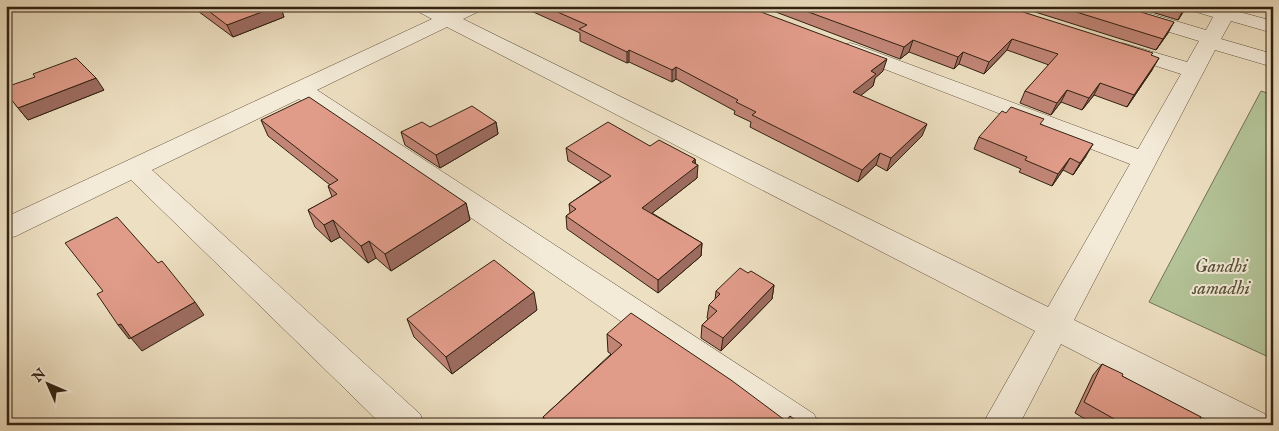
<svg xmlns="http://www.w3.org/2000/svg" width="1279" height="431" font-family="'IM FELL English',serif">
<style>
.green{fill:#b3c397;stroke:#727254}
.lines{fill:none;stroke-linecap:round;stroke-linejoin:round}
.minor-casing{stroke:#60503d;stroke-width:1}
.minor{fill:#f3ead7;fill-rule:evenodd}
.wall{fill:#c18576;stroke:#312111}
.shaded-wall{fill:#9d6c60;stroke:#312111}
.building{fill:#e09b89;stroke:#312111}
.labels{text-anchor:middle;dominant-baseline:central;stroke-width:4;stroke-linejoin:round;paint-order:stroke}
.park-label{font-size:19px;font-style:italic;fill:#585239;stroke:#f3ead7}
</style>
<rect width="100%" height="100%" fill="#eddfc1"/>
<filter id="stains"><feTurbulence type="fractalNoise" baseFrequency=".004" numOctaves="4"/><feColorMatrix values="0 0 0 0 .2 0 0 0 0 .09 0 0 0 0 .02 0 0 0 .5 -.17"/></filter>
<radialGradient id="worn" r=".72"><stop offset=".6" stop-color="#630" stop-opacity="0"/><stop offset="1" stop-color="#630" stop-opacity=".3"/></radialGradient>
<path class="green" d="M 1261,91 L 1273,95 L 1273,359 L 1149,302 Z"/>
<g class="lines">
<defs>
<path id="minor" d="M 413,6 L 438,6 L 448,11 L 459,6 L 484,6 L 482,10 L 463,19 L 1048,307 L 1130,164 L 843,53 L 840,49 L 843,45 L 850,43 L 857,45 L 1138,149 L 1181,74 L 1116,53 L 1113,49 L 1116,45 L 1123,43 L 1187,62 L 1199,41 L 1097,10 L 1095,6 L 1125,6 L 1206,30 L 1213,17 L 1190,10 L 1188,6 L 1238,6 L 1236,11 L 1273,21 L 1273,33 L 1231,21 L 1221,39 L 1273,54 L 1273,67 L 1215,50 L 1074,320 L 1265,414 L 1270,425 L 1217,425 L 1061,344 L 1019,425 L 982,425 L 1035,331 L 447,27 L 317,90 L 814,414 L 819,425 L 771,425 L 299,99 L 152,170 L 420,414 L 425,425 L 382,425 L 131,180 L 16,236 L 6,239 L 6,217 L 432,19 L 415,10 Z"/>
</defs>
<use href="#minor" class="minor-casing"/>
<use href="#minor" class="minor"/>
</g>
<path class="wall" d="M 191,6 L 280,6 L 284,17 L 233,37 Z
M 520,6 L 745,6 L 883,71 L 875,78 L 873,86 L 860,95 L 922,136 L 887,171 L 876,165 L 858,182 L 750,127 L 751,122 L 734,114 L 735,111 L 676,79 L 672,82 L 629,62 L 627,63 L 580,41 L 580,33 Z
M 760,6 L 1004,6 L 1151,56 L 1152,70 L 1127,107 L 1094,95 L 1082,110 L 1061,102 L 1051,115 L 1020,103 L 1025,91 L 1049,65 L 1007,50 L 984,74 L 959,64 L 954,69 L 909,52 L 900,59 Z
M 1016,6 L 1121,6 L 1168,33 L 1156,50 Z
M 1132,6 L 1187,6 L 1178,20 Z
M 1273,37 L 1273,49 L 1267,47 Z
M 104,90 L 28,120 L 6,93 Z
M 261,120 L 466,203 L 470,220 L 391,271 L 376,258 L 368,263 L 340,237 L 331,242 L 315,227 L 308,210 L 332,197 L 328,186 L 330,185 L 268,136 Z
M 496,122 L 498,134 L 440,168 L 405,145 L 401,132 L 430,127 Z
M 1041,124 L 1086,156 L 1073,175 L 1063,170 L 1052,186 L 1019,172 L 1021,169 L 974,149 L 979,137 Z
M 650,146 L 695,159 L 697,178 L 652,213 L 702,243 L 701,256 L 658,293 L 567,229 L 566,216 L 570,213 L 569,204 L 601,182 L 568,161 L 566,148 Z
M 748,273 L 774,285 L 772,299 L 721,351 L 701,338 L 702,325 L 708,319 L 707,318 L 709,305 L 715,300 L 716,291 Z
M 537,310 L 452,374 L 414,337 L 407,319 Z
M 607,334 L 786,421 L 802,425 L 544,425 L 543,417 L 611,354 L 608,352 Z
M 1102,364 L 1122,376 L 1199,425 L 1095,425 L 1075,413 L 1093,375 Z"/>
<path class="shaded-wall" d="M 275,6 L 280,6 L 284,17 L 233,37 L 227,25 Z
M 1186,6 L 1187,6 L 1178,20 L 1184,8 Z
M 1174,22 L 1168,33 L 1156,50 L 1163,39 Z
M 1012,39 L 1007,50 L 984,74 L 989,62 Z
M 913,40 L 909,52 L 900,59 L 904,47 Z
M 629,50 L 629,62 L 627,63 L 627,52 Z
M 963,52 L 959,64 L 954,69 L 958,57 Z
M 1159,58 L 1152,70 L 1127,107 L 1134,95 Z
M 887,59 L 883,71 L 875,78 L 873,86 L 850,104 L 853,92 L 871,71 Z
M 676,67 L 676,79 L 672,82 L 672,70 Z
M 96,78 L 104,90 L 28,120 L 18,108 Z
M 1100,83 L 1094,95 L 1082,110 L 1089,98 Z
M 1067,90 L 1061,102 L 1051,115 L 1057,103 Z
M 496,122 L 498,134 L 440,168 L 436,155 Z
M 927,124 L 922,136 L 887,171 L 891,158 Z
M 1093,144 L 1086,156 L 1073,175 L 1080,163 Z
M 880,153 L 876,165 L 858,182 L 862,170 Z
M 1070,158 L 1063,170 L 1052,186 L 1058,174 Z
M 695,159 L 695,167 L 698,165 L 697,178 L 642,221 L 642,208 Z
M 466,203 L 470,220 L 391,271 L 385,254 Z
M 333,220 L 340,237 L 331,242 L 324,225 Z
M 369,241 L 376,258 L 368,263 L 361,246 Z
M 702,243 L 701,256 L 658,293 L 658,280 Z
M 774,285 L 772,299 L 721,351 L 723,338 Z
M 534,292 L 537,310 L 452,374 L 446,357 Z
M 195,302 L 204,315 L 142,351 L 131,338 Z
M 121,324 L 132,337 L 129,339 L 118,325 Z"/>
<path class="building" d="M 202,6 L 278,6 L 227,25 Z
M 544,6 L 745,6 L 887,59 L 871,71 L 876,74 L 853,92 L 927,124 L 891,158 L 880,153 L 862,170 L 752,115 L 756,112 L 736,102 L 738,100 L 676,67 L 672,70 L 629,50 L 627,52 L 579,29 L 587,25 Z
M 792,6 L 1004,6 L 1153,53 L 1151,55 L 1159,58 L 1134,95 L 1100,83 L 1089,98 L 1067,90 L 1057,103 L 1025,91 L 1058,54 L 1012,39 L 989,62 L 963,52 L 958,57 L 913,40 L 904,47 Z
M 1057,6 L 1121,6 L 1174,22 L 1163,39 Z
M 1177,6 L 1186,6 L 1184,8 Z
M 76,58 L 96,78 L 18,108 L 6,93 L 6,87 L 35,77 L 33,74 Z
M 309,97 L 466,203 L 385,254 L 369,241 L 361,246 L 333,220 L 324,225 L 308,210 L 337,194 L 328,186 L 338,180 L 261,120 Z
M 472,106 L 496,122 L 436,155 L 401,132 L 422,122 L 430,127 Z
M 1011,107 L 1044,119 L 1040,124 L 1093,144 L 1080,163 L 1070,158 L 1058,174 L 1025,160 L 1027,157 L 979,137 L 1002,111 L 1006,113 Z
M 608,122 L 650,146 L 659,140 L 695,159 L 692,162 L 698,165 L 642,208 L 702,243 L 658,280 L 566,216 L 576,209 L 569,204 L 611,176 L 566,148 Z
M 117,217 L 158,263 L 162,261 L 195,302 L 131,338 L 121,324 L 118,325 L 97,294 L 103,291 L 65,243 Z
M 494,260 L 534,292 L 446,357 L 407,319 Z
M 740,268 L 748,273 L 751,271 L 774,285 L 723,338 L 702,325 L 717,311 L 709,305 L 720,294 L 716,291 Z
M 631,313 L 731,380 L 786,421 L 790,416 L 802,425 L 640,425 L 639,423 L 637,425 L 552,425 L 543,417 L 622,345 L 607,334 Z
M 1102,364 L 1123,374 L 1122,376 L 1201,417 L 1199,425 L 1125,425 L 1084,402 Z"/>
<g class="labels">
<g class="park-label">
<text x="1221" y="267">Gandhi<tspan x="1221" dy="22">samadhi</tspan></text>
</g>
</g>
<rect width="1279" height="431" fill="none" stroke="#eddfc1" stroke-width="25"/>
<rect x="8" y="8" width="1264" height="416" fill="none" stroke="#312111" stroke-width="2.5"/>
<rect x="12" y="12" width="1254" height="406" fill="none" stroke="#312111"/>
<g transform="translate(48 384) rotate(315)" stroke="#f3ead7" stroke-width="4" paint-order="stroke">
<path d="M0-4L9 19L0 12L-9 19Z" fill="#312111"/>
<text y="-8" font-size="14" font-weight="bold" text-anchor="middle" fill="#312111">N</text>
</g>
<rect width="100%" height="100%" filter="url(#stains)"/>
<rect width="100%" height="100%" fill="url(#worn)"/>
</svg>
